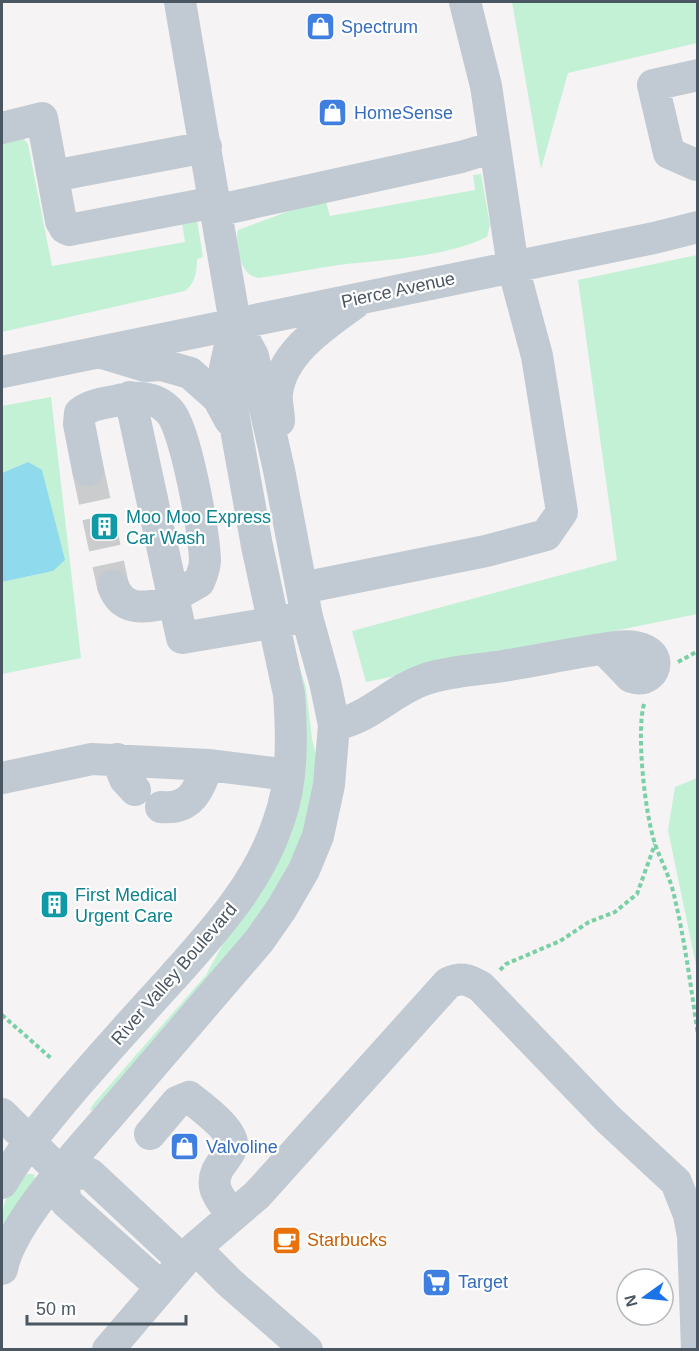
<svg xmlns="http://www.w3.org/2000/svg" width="699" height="1351" font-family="Arial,sans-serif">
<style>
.green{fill:#c3f1d5}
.water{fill:#90daee}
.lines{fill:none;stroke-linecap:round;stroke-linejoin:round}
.minor-tunnel{stroke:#caccce;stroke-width:32;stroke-dasharray:32 16;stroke-linecap:butt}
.path{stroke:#7ad0a6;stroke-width:4;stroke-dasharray:4.5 3;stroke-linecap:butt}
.minor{stroke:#c1cad2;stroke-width:32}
.labels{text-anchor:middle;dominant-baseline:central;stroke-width:4.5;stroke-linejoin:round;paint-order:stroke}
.shop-label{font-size:18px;fill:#366cbe;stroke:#fff;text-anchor:start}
.street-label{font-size:18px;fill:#4a5661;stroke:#fff}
.culture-label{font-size:18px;fill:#0d838f;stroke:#fff;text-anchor:start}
.food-label{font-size:18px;fill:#c56008;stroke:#fff;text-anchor:start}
</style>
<rect width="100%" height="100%" fill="#f5f3f3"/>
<path class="green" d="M 512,2 L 697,2 L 697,43 L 568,73 L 541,169 Z
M 22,137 L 28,144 L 52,266 L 185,242 L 182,223 L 197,220 L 203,257 L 197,259 C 197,272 195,283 185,291 L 2,332 L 2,141 Z
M 481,174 L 490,225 L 487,237 C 444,257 393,259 346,264 C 317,268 287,274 258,278 C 255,277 252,276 249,274 C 239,266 235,241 238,230 L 325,198 L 330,216 L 475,190 L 473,175 Z
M 697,255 L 697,614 L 366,682 L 352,631 L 617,560 L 578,280 Z
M 51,397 L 81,658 L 2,674 L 2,582 L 53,571 L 28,462 L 2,473 L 2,406 Z
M 295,652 L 306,688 L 312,739 L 319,768 L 311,818 L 269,909 L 99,1106 L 91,1111 L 90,1109 L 95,1102 L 206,975 L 224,942 L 264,883 Z
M 697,778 L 697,970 L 668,830 L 675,787 Z
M 28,1174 L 34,1174 L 35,1179 L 2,1245 C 2,1213 0,1192 28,1174 Z"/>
<path class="water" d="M 28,462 L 42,470 L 65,560 L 53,571 L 2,582 L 2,473 Z"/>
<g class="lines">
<path class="minor-tunnel" d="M 88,470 L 113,586"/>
<path class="path" d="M 678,662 L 698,651
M 644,704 C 636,733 645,814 655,844 C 661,861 670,877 674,895 C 685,941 691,988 698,1035
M 500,970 L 506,964 L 560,941 L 589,922 L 615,912 L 637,894 L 655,844
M 2,1015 L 52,1059"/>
<path class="minor" d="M 2,128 L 42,118 L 61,221 L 65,228 L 69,230 L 215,202
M 696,165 L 669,153 L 653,85 L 698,75
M 53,176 L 206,147
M 215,211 L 461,157 L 494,147
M 102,353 L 145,366 L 162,365 L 190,373 L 218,398 L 230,420
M 2,372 L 654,238 L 698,227
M 130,397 L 182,638 L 294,619
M 279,421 C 279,412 276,402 277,393 C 282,352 325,325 355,303
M 88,470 L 79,424 L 80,413 C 89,405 104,403 115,401 C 135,396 155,395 170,412 C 186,430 204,533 205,560 C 205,567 202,575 199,582 L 183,591 L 173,594
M 113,586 C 124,615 149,606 174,602
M 302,588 L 486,551 L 546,535 L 562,512 L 537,356 L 513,267 L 486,86 L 465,2
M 334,725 C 371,718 392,690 426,679 C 450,671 478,670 503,666 C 540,660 577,652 615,647 C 671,640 659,687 631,677 L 604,649
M 117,759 L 125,779 L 135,790
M 2,778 L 92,759 L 208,765 L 289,775
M 161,807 C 192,810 198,790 208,765
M 2,1114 L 61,1173 L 66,1202 L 161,1287
M 150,1134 L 177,1102 L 189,1097 C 200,1106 239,1133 231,1149 C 225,1162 212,1170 215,1187 C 217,1197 227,1207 232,1216
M 61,1173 L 90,1174 L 183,1261
M 2,1183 C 22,1149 47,1120 73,1089 C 106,1051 139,1014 173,977 C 216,929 259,882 279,820 C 293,781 292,735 289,694 L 257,546 L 225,368 L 235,323
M 195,1248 L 257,1195 L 448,983 C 461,977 468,979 481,987 L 608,1119 L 676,1182 L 689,1215 L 693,1236 L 697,1350
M 2,1269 C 11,1221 82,1148 114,1110 C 162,1054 211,997 259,941 L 282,908 L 304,870 L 318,836 L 329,785 L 334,725 L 325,682 L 307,617 L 279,470 L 253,356 L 235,323 L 180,2
M 108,1350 L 195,1248 L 230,1283 L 307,1350"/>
</g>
<defs>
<symbol id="shop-square" viewBox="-11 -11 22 22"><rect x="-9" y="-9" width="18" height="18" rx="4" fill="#3f7fe0" stroke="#fff"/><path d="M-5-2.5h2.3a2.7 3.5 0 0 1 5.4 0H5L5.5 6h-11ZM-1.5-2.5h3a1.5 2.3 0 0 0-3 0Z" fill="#fff"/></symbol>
<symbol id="building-square" viewBox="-11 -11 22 22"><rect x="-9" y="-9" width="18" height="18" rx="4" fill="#0f9aa8" stroke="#fff"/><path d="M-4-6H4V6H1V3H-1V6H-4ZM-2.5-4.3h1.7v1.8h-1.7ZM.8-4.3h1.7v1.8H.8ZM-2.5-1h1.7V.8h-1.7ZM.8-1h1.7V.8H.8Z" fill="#fff"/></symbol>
<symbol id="cafe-square" viewBox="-11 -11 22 22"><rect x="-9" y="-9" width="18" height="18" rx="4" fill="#e8710a" stroke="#fff"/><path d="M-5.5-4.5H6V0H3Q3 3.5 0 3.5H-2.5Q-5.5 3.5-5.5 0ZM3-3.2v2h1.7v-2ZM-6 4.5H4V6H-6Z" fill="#fff"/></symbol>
<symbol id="supermarket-square" viewBox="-11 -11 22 22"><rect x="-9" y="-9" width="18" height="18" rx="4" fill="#3f7fe0" stroke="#fff"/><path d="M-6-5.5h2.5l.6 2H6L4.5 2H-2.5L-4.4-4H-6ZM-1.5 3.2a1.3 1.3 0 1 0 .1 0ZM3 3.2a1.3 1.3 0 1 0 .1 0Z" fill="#fff"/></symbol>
</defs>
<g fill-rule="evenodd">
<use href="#shop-square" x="304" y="10" width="33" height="33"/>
<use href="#shop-square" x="316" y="96" width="33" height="33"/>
<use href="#building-square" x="88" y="510" width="33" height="33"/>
<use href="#building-square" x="38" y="888" width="33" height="33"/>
<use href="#shop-square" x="168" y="1130" width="33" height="33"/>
<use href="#cafe-square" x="270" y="1224" width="33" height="33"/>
<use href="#supermarket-square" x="420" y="1266" width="33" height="33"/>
</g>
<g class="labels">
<g class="shop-label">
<text x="341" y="27">Spectrum</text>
<text x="354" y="113">HomeSense</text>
<text x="206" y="1147">Valvoline</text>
<text x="458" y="1282">Target</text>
</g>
<g class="street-label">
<text transform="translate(398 290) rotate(-12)">Pierce Avenue</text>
<text transform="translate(174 974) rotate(-49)">River Valley Boulevard</text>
</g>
<g class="culture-label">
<text x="126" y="517">Moo Moo Express<tspan x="126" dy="21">Car Wash</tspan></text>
<text x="75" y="895">First Medical<tspan x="75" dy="21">Urgent Care</tspan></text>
</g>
<g class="food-label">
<text x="307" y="1240">Starbucks</text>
</g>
</g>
<rect width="699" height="1351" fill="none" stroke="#4a5661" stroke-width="6"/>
<g transform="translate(645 1297) rotate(255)"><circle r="28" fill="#ffffff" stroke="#b7bbc0" stroke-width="1.5"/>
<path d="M0-4.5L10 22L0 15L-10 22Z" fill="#1a73e8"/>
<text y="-9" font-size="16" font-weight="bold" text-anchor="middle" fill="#4a5661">N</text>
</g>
<path d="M27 1315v9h159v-9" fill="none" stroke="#4a5661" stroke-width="3"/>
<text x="36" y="1315" font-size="18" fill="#4a5661" stroke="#ffffff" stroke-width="4.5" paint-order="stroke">50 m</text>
</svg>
